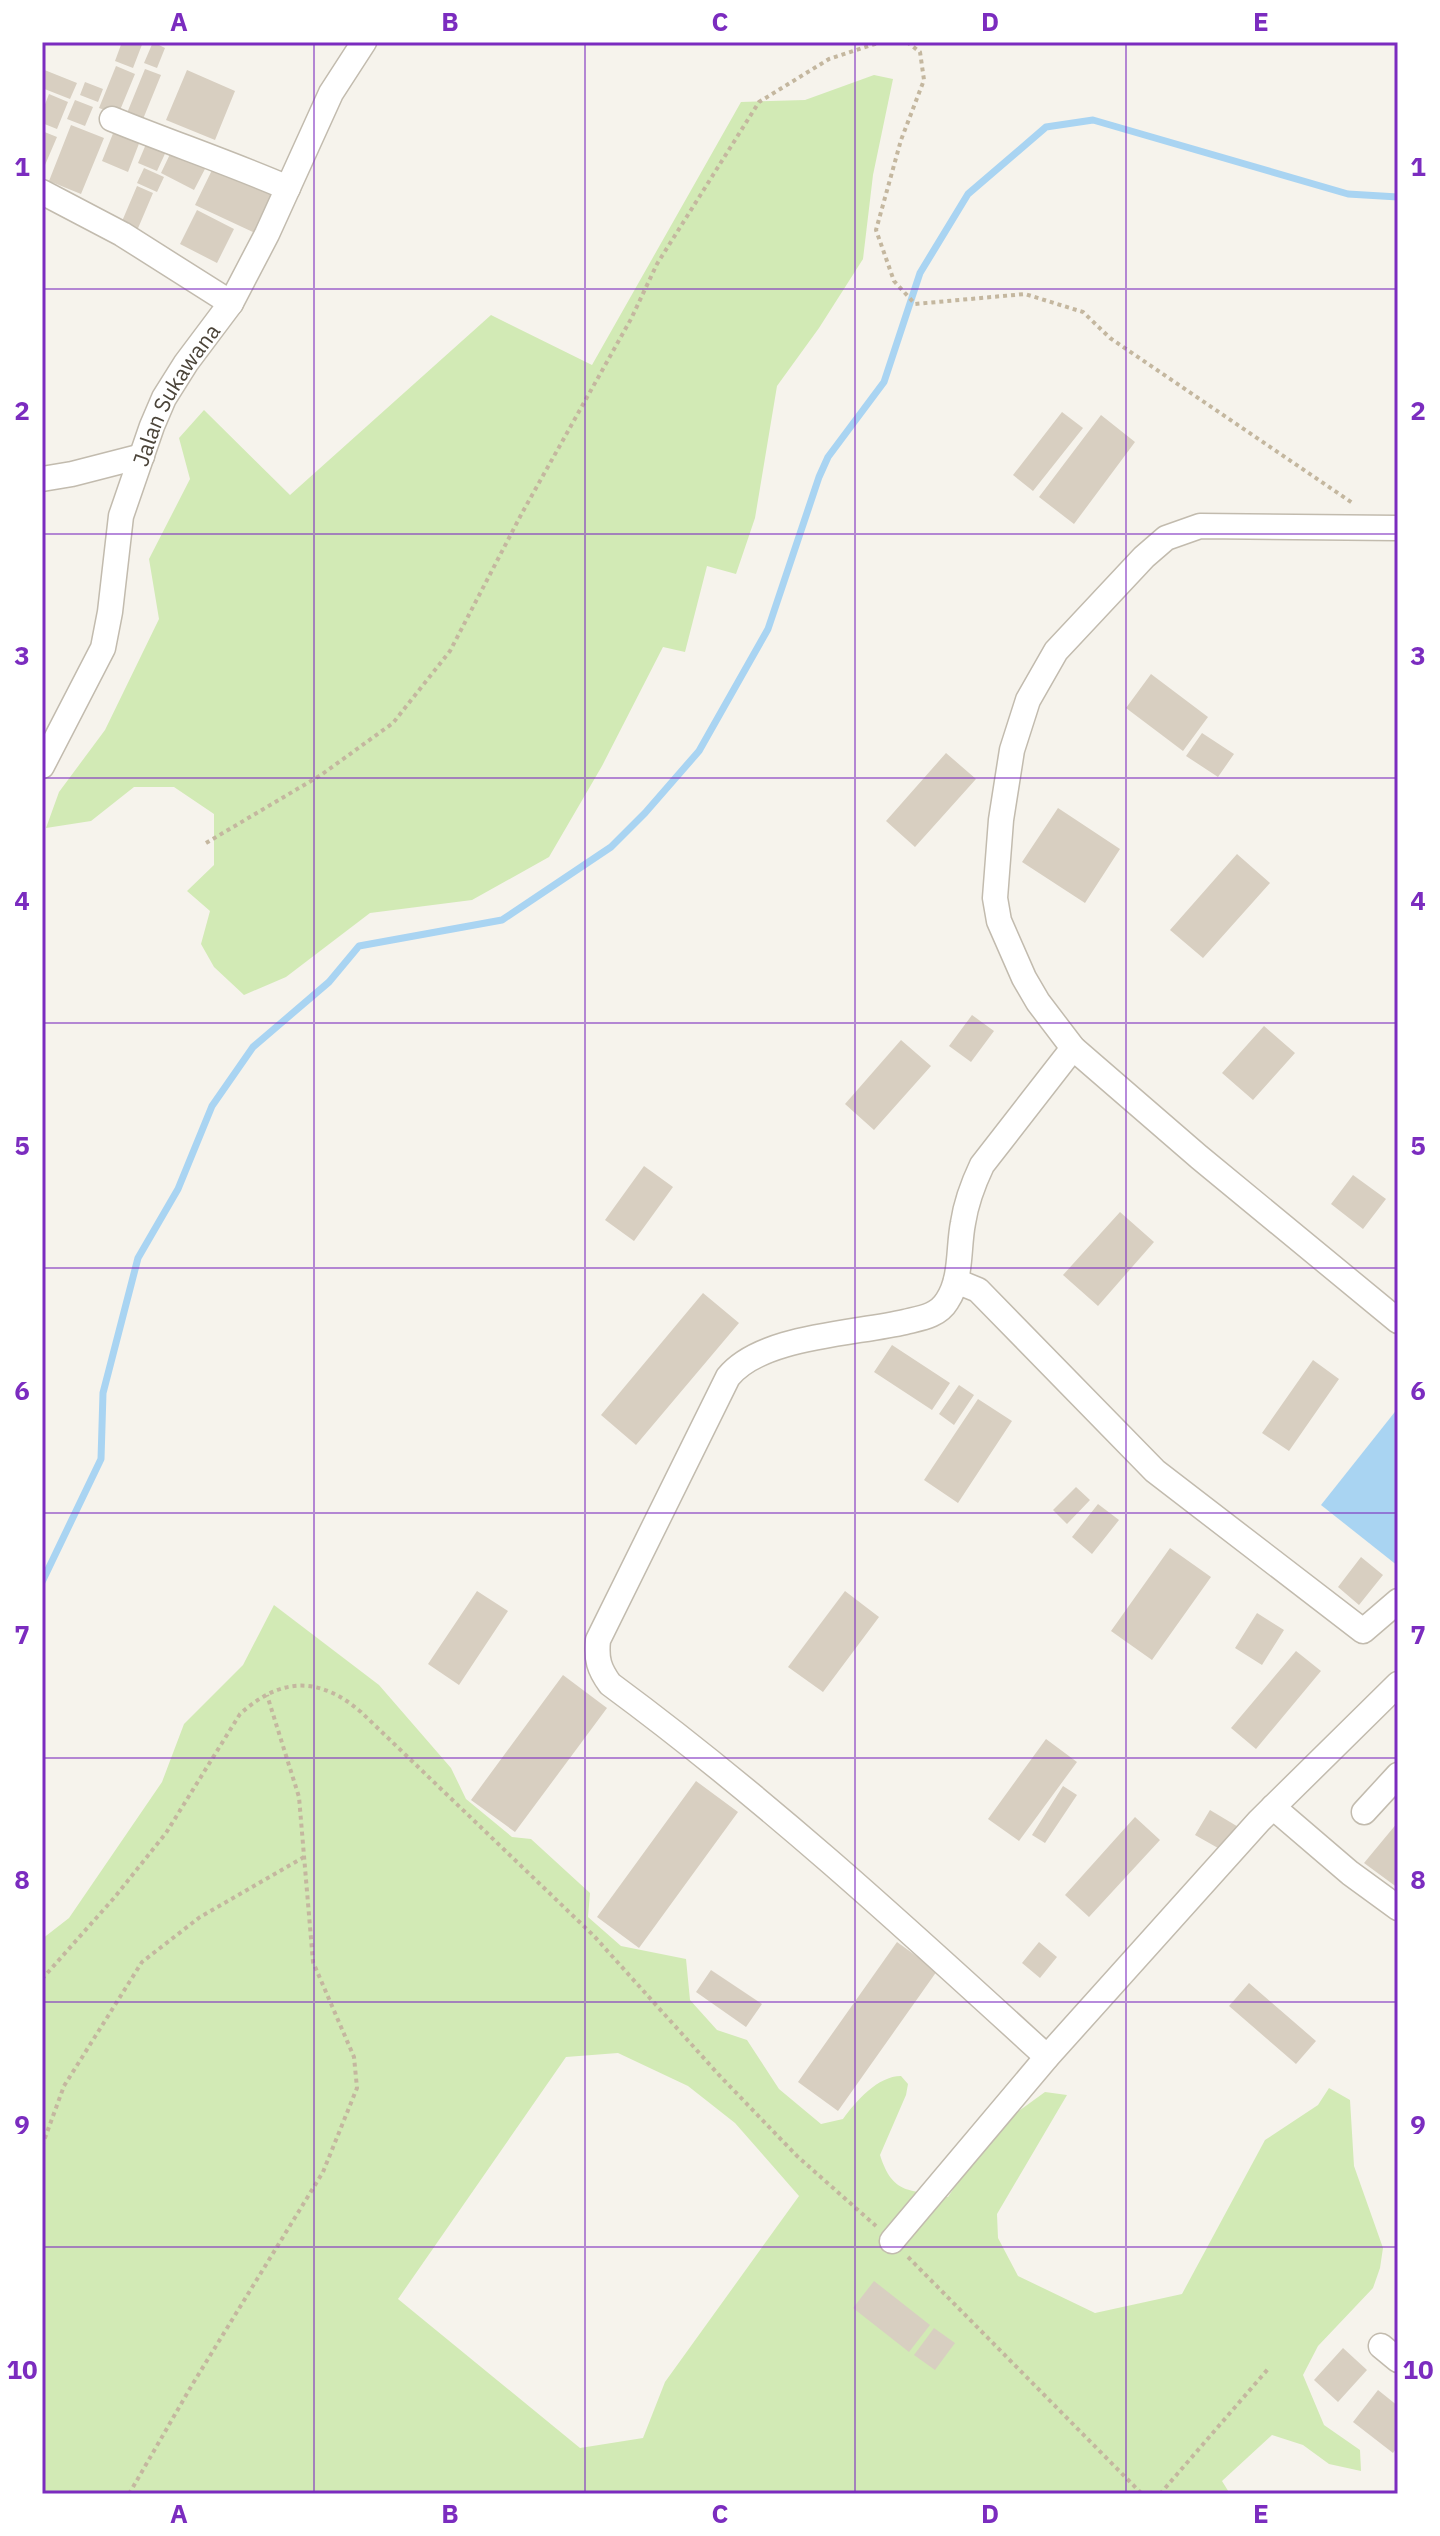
<svg xmlns="http://www.w3.org/2000/svg" width="1440" height="2536" font-family="'IBM Plex Sans',sans-serif">
<style>
.green{fill:#d2eab5;fill-rule:evenodd}
.water{fill:#a9d4f2}
.lines{fill:none;stroke-linecap:round;stroke-linejoin:round}
.stream{stroke:#a9d4f2;stroke-width:7}
.building{fill:#d8cfc1}
.minor-casing{stroke:#c2bbae;stroke-width:27}
.path{stroke:#c4b79f;stroke-width:4;stroke-dasharray:4 4;stroke-linecap:butt}
.minor{stroke:#fff;stroke-width:24}
.grid{fill:none;stroke:#7b2cbf;stroke-width:2;stroke-opacity:0.55}
.labels{text-anchor:middle;dominant-baseline:central;stroke-width:6;stroke-linejoin:round;paint-order:stroke}
.street-label{font-size:22px;fill:#4b4439;stroke:#fff}
.neatline{fill:none;stroke:#7b2cbf;stroke-width:3}
.grid-label{font-size:26px;text-anchor:middle;font-weight:bold;fill:#7b2cbf}
</style>
<rect width="100%" height="100%" fill="#f6f3ec"/>
<path class="green" d="M 874,75 L 893,79 L 873,175 L 863,259 L 819,328 L 777,386 L 755,518 L 736,574 L 707,566 L 685,652 L 663,647 L 602,766 L 549,857 L 472,900 L 370,913 L 286,977 L 244,995 L 214,967 L 201,944 L 210,911 L 187,891 L 214,865 L 214,814 L 174,787 L 134,787 L 91,821 L 46,828 L 59,792 L 105,730 L 159,619 L 149,559 L 190,479 L 179,438 L 204,410 L 290,495 L 491,315 L 592,365 L 741,102 L 805,100 Z
M 274,1605 L 379,1685 L 451,1768 L 466,1799 L 512,1837 L 531,1839 L 590,1893 L 588,1917 L 621,1946 L 686,1959 L 690,2000 L 717,2030 L 747,2040 L 779,2089 L 821,2124 L 843,2119 C 856,2101 878,2076 901,2076 L 908,2084 L 906,2095 L 880,2155 C 893,2196 910,2189 948,2197 L 991,2131 L 1045,2092 L 1067,2095 L 997,2214 L 998,2238 L 1018,2276 L 1095,2313 L 1182,2294 L 1265,2140 L 1318,2105 L 1329,2088 L 1350,2100 L 1354,2166 L 1383,2248 L 1380,2268 L 1373,2288 L 1318,2346 L 1303,2375 L 1324,2425 L 1360,2450 L 1361,2471 L 1329,2464 L 1303,2445 L 1272,2435 L 1222,2481 L 1230,2494 L 42,2494 L 42,1939 L 69,1918 L 162,1782 L 184,1724 L 243,1665 ZM 618,2053 L 688,2086 L 735,2123 L 799,2196 L 665,2382 L 643,2438 L 580,2448 L 398,2299 L 566,2057 Z"/>
<path class="water" d="M 1398,1408 L 1398,1566 L 1321,1505 Z"/>
<g class="lines">
<path class="stream" d="M 42,1582 L 101,1459 L 103,1393 L 138,1258 L 178,1189 L 212,1106 L 253,1047 L 329,982 L 359,946 L 502,920 L 611,847 L 645,813 L 699,751 L 768,629 L 819,477 L 828,457 L 884,382 L 920,273 L 968,194 L 1046,127 L 1093,120 L 1348,194 L 1398,197"/>
</g>
<path class="building" d="M 122,42 L 143,42 L 133,68 L 115,61 Z
M 153,42 L 165,48 L 157,68 L 144,63 Z
M 116,66 L 135,74 L 118,115 L 99,108 Z
M 42,69 L 77,83 L 70,99 L 42,88 Z
M 145,69 L 161,75 L 141,124 L 125,118 Z
M 187,70 L 235,91 L 215,140 L 166,120 Z
M 85,82 L 103,89 L 98,102 L 80,95 Z
M 49,94 L 68,102 L 57,129 L 42,123 L 42,112 Z
M 75,100 L 93,107 L 85,126 L 67,119 Z
M 71,125 L 104,138 L 81,194 L 49,181 Z
M 42,131 L 57,137 L 42,172 Z
M 114,131 L 140,141 L 128,172 L 102,161 Z
M 149,137 L 169,145 L 157,171 L 138,163 Z
M 172,150 L 206,167 L 194,190 L 161,173 Z
M 144,168 L 164,177 L 157,192 L 137,183 Z
M 213,168 L 272,195 L 255,233 L 195,205 Z
M 137,186 L 153,193 L 136,233 L 120,226 Z
M 197,210 L 234,229 L 217,263 L 180,244 Z
M 1062,412 L 1083,428 L 1033,491 L 1013,475 Z
M 1101,415 L 1135,442 L 1074,524 L 1039,497 Z
M 1151,674 L 1208,717 L 1183,751 L 1126,708 Z
M 1202,733 L 1234,754 L 1218,777 L 1186,756 Z
M 946,753 L 976,779 L 915,847 L 886,821 Z
M 1058,808 L 1120,849 L 1085,903 L 1022,862 Z
M 1237,854 L 1270,883 L 1203,958 L 1170,930 Z
M 972,1015 L 994,1031 L 971,1062 L 949,1046 Z
M 1264,1026 L 1295,1053 L 1253,1100 L 1222,1073 Z
M 901,1040 L 931,1066 L 874,1130 L 845,1104 Z
M 644,1166 L 673,1187 L 634,1241 L 605,1220 Z
M 1353,1175 L 1386,1199 L 1363,1229 L 1331,1204 Z
M 1120,1212 L 1154,1242 L 1098,1306 L 1063,1275 Z
M 703,1293 L 739,1323 L 636,1445 L 601,1415 Z
M 892,1345 L 950,1383 L 932,1410 L 874,1372 Z
M 1313,1360 L 1339,1379 L 1289,1451 L 1262,1433 Z
M 959,1385 L 974,1395 L 954,1425 L 939,1414 Z
M 978,1399 L 1012,1421 L 958,1503 L 924,1480 Z
M 1076,1487 L 1090,1500 L 1067,1524 L 1053,1510 Z
M 1098,1504 L 1119,1520 L 1092,1554 L 1072,1537 Z
M 1170,1548 L 1211,1577 L 1152,1660 L 1111,1631 Z
M 1361,1557 L 1383,1575 L 1359,1605 L 1338,1587 Z
M 477,1591 L 508,1611 L 459,1685 L 428,1664 Z
M 845,1591 L 879,1617 L 823,1692 L 788,1667 Z
M 1257,1613 L 1284,1630 L 1262,1665 L 1235,1648 Z
M 1296,1651 L 1321,1671 L 1256,1749 L 1231,1728 Z
M 563,1675 L 607,1708 L 515,1832 L 471,1800 Z
M 1046,1739 L 1077,1762 L 1019,1841 L 988,1819 Z
M 696,1781 L 738,1812 L 639,1948 L 597,1917 Z
M 1063,1786 L 1077,1795 L 1045,1843 L 1032,1835 Z
M 1210,1810 L 1240,1828 L 1225,1852 L 1195,1835 Z
M 1135,1817 L 1160,1840 L 1089,1917 L 1065,1895 Z
M 1398,1822 L 1398,1888 L 1364,1863 Z
M 897,1942 L 937,1971 L 838,2111 L 798,2082 Z
M 1039,1942 L 1057,1957 L 1040,1978 L 1022,1963 Z
M 711,1970 L 762,2004 L 746,2027 L 696,1992 Z
M 1249,1983 L 1316,2041 L 1296,2064 L 1229,2006 Z
M 874,2281 L 930,2325 L 909,2352 L 853,2308 Z
M 934,2328 L 955,2343 L 935,2370 L 914,2355 Z
M 1343,2348 L 1367,2370 L 1338,2402 L 1314,2380 Z
M 1378,2390 L 1398,2406 L 1398,2446 L 1393,2453 L 1353,2422 Z"/>
<g class="lines">
<defs>
<g id="minor">
<path d="M 112,119 C 171,143 230,163 288,188"/>
<path d="M 42,192 L 122,234 L 231,303"/>
<path d="M 42,479 L 72,474 L 142,456"/>
<path d="M 1398,528 L 1200,526 L 1166,538 L 1144,557 L 1056,651 L 1028,700 L 1012,750 L 1001,820 L 995,898 L 999,921 L 1024,978 L 1038,1002 L 1073,1048 L 1199,1157 L 1398,1321"/>
<path id="s1" d="M 42,766 L 103,648 L 110,612 L 121,516 L 152,426 L 164,398 L 186,363 L 231,303 L 267,234 L 331,93 L 364,42"/>
<path d="M 956,1281 L 978,1290 L 1155,1471 L 1363,1631 L 1398,1601"/>
<path d="M 1273,1807 L 1350,1873 L 1398,1908"/>
<path d="M 1364,1812 L 1398,1775"/>
<path d="M 1047,2057 C 905,1927 766,1799 610,1684 C 599,1669 596,1659 598,1640 L 728,1377 C 761,1336 853,1334 905,1322 C 921,1318 938,1316 947,1301 C 962,1279 958,1248 963,1223 C 966,1203 973,1184 982,1165 L 1073,1048"/>
<path d="M 892,2241 L 1047,2057 L 1259,1821 L 1398,1684"/>
<path d="M 1381,2346 L 1398,2360"/>
</g>
</defs>
<use href="#minor" class="minor-casing"/>
<path class="path" d="M 907,42 L 920,52 L 924,80 L 901,140 L 876,230 L 894,281 L 915,304 L 1025,294 L 1083,312 L 1110,338 L 1354,504
M 206,843 L 321,775 L 393,723 L 450,651 L 522,513 L 631,319 L 657,264 L 759,102 L 829,59 L 881,42
M 42,1979 L 114,1898 L 166,1833 L 240,1714 C 281,1677 319,1676 361,1712 L 594,1936 L 719,2075 L 797,2156 L 876,2226
M 42,2146 L 64,2086 L 142,1962 L 200,1917 L 304,1857
M 908,2257 L 1142,2494
M 129,2494 L 192,2385 L 323,2172 L 357,2088 L 354,2057 L 313,1962 L 299,1797 L 267,1695
M 1160,2494 L 1268,2369"/>
<use href="#minor" class="minor"/>
</g>
<path class="grid" d="M 314,42 L 314,2494M 585,42 L 585,2494M 855,42 L 855,2494M 1126,42 L 1126,2494M 42,289 L 1398,289M 42,534 L 1398,534M 42,778 L 1398,778M 42,1023 L 1398,1023M 42,1268 L 1398,1268M 42,1513 L 1398,1513M 42,1758 L 1398,1758M 42,2002 L 1398,2002M 42,2247 L 1398,2247"/>
<g class="labels">
<g class="street-label">
<text stroke="none"><textPath href="#s1" startOffset="400">Jalan Sukawana</textPath></text>
</g>
</g>
<rect width="1440" height="2536" fill="none" stroke="#ffffff" stroke-width="88"/>
<rect x="44" y="44" width="1352" height="2448" class="neatline"/>
<g class="grid-label">
<text x="179" y="31">A</text>
<text x="450" y="31">B</text>
<text x="720" y="31">C</text>
<text x="990" y="31">D</text>
<text x="1261" y="31">E</text>
<text x="22" y="176">1</text>
<text x="1418" y="176">1</text>
<text x="22" y="420">2</text>
<text x="1418" y="420">2</text>
<text x="22" y="665">3</text>
<text x="1418" y="665">3</text>
<text x="22" y="910">4</text>
<text x="1418" y="910">4</text>
<text x="22" y="1155">5</text>
<text x="1418" y="1155">5</text>
<text x="22" y="1400">6</text>
<text x="1418" y="1400">6</text>
<text x="22" y="1644">7</text>
<text x="1418" y="1644">7</text>
<text x="22" y="1889">8</text>
<text x="1418" y="1889">8</text>
<text x="22" y="2134">9</text>
<text x="1418" y="2134">9</text>
<text x="22" y="2379">10</text>
<text x="1418" y="2379">10</text>
<text x="179" y="2523">A</text>
<text x="450" y="2523">B</text>
<text x="720" y="2523">C</text>
<text x="990" y="2523">D</text>
<text x="1261" y="2523">E</text>
</g>
</svg>
